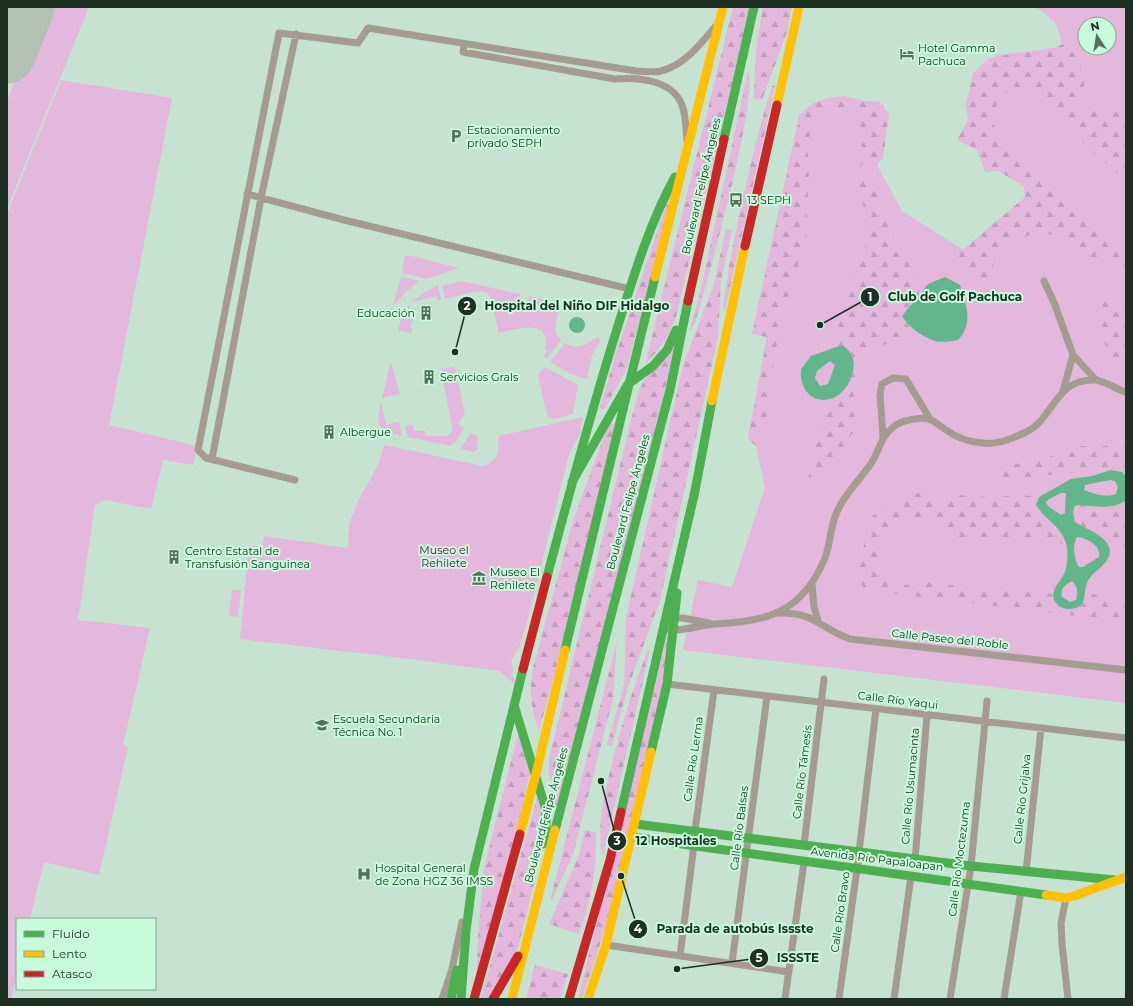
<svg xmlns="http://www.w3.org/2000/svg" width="1133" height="1006" font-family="Montserrat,sans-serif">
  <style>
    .green { fill: #e4b7dc; fill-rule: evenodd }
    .forest { fill: url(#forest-firs) }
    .water { fill: #63b689; fill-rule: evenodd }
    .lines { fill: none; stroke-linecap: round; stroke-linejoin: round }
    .runway { stroke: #b1c2b4; stroke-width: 57 }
    .street { stroke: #a69b90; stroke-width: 7 }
    .fast { stroke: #4caf50; stroke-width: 9 }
    .slow { stroke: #ffc107; stroke-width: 9 }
    .jam { stroke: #c62828; stroke-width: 9 }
    .labels { text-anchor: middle; stroke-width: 4; stroke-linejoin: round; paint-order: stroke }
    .poi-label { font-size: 11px; fill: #1c3024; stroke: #c7fbd9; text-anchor: start }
    .street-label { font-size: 11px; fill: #1c3024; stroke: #c7fbd9 }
    .park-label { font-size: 11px; fill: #650056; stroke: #c7fbd9 }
    .leader { fill: none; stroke: #1c3024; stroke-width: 1.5 }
    .callout-dot { fill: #1c3024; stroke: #c7fbd9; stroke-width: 1.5 }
    .mark-label { font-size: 12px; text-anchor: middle; font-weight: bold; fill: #fff }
    .callout-label { font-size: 12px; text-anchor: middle; font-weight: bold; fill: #1c3024; stroke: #c7fbd9; stroke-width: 4; stroke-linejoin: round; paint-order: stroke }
  </style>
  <defs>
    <pattern id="forest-firs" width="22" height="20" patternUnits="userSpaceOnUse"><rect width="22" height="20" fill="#e4b7dc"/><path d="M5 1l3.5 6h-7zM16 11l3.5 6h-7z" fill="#c39ebd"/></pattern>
  </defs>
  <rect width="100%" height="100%" fill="#c6e2d0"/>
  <!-- green -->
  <path class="green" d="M44,7H89L7,209V101Z
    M1035,7H1126V703L683,650L698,580L732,587L765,487L756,446L748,439L767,337L752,334L799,115L825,100L879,117L878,167L902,211L965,251L1029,196L1027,184L985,161L989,74L996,55L1062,48C1058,22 1056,21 1035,7ZM1085,24H1109V48H1085Z
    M61,80L172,98L109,425L197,446L193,465L163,460L151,509L105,500L95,505L78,620L150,628L123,745L128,747L99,875L44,862L30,919H17V974L11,999H7V214Z
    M407,255L459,268L426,279L402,273L405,256Z
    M401,277L419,281L406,292L393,306Z
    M461,281L520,294L521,301L527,302L529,296L558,303C562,318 548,325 561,340L547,358L544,356L548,351L545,349C552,317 516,329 499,333C488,284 494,287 445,299L442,286Z
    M438,285L441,299L438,300L437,296L412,302L425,292Z
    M409,304L413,323H410L412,333L398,330L401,318Z
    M597,337H599L600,342L592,355L587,379L571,374L550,362L565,343C578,351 586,345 597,337Z
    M391,363L400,394L382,398L390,364Z
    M455,367L465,414L458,424L464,428L455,443L450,446L408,437L405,426L413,424L415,431H425L426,436H447L453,431L441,369Z
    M545,367L578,385L573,414L553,419L547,416L538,375Z
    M381,402L386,425L399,422L402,436C378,430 375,427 381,402Z
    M583,417L579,436L569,454L526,626L519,648L511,661L513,668L511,676L518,680L522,704L517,686L499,671L402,658L240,639L249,545L262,547L264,536L348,548C349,539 348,531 350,523C357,495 378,474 384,445L482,466C499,462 498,452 499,436Z
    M471,433L477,436L478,449L474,452L460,449Z
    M232,590L241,591L238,617L229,616Z"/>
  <!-- forest -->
  <path class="forest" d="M733,7H750L676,317L665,341L645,365Z
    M763,7H792L787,32L762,100L754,98C754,67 757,38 763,7Z
    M1070,40C1076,52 1083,68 1084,82C1084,92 1079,100 1080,110L1126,108V182L1074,134L1065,118L1049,98L1015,88L998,97L993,124L1021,161L1049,179L1086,219L1126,258V272L1106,260L1095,263L1058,235L1034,233L1011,243L997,256L985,287L956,264L958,254L1025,197L1024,186L998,171L985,172L977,150L957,140L968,120L966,105L973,73L989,58L1057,47Z
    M748,71C760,94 706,288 695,323L689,332L700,293Z
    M772,86H775L725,310L723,309C727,271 735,235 743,198C752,160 760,123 772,86Z
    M844,96L865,101L880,102L889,114L883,158L874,167L865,159L861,166L879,197L885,221L919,283V296L911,304L906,323L912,328L904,341L886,344L871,350L856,365L853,402L855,429L847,442L828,465L822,476L808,480L818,434L833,398L848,385L851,353L842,345L834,347L839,324L867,239L864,208L854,170L863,142L859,113L839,108L819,114L807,142L809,168L806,240L786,304L775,352L767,414L756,446L748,439L767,337L752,334L800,117C811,100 825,98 844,96Z
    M667,203L671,205L626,370L604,410L600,408L617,350Z
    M726,229L732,230L721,281L718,337L660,601L628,687L612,746L607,745L624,685L626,618L683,365L714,284Z
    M1106,300L1126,307V359L1109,357C1104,334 1091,322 1106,300Z
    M674,346L669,373L556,815L549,772V759L630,424L639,390L647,376Z
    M609,423L615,424L567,628L539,731C531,709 529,691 533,668L573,521Z
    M1078,446H1126V471L1082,472L1003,479L1004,466L1043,459Z
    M924,493L930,500L955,495L992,497L1022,495L1039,497L1036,505L1061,532L1066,545L1045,538L953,539C947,531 940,522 930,519C907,514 887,531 879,551C877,556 877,564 877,569L885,577L913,587L930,582L947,584L965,589L1028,587L1043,593L1053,594C1057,612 1066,609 1081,606L1090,594L1126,598V622L864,590L857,572L871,517L907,494Z
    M1077,505L1126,507V550L1108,546L1104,539L1075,522L1073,514L1074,507Z
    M668,633L665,684L614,901L582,999H578Z
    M617,641L613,699L573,854L552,900L550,901Z
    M648,650H650L603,856C596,828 604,798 610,771C620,730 632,690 648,650Z
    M519,730L533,754L524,802L476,987L479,923L484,868Z
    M540,787L547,832L518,948L490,999H481Z
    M585,830L596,833C597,869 591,900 579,934L549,924L579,855Z
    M535,965L568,974L560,999H526Z"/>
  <!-- water -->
  <path class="water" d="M945,277L960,285C966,305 974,323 958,340C951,341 942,343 935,341C923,337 908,327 902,316L928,284Z
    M569 325a8 8 0 1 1 16 0a8 8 0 1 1-16 0Z
    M842,345C845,347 849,350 851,354C859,368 848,392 833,398C812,406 799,388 801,369L811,356ZM830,361L835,365L828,384L820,386L815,378L817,371Z
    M1111,470L1122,472L1126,477V500C1113,511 1093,505 1077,505L1074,507L1073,514L1075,522C1089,531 1125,542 1103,565C1097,571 1090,575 1087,583C1082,596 1089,608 1069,609C1065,609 1061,608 1058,605C1046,594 1059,584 1064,574C1068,567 1068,551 1066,543C1061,526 1045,520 1036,505L1039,497L1071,479L1092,476ZM1110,480L1115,481L1118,487L1116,494C1107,498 1094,494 1084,490L1085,485ZM1061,493H1066L1065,513L1061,515L1048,506L1046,502L1049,499ZM1077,537C1087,538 1101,545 1099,557L1083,567H1079C1074,560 1072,545 1077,537ZM1072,581C1078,587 1078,592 1076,600L1070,602L1062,597C1060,588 1065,585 1072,581Z"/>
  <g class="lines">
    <!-- runway -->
    <path class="runway" d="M7,55L26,7"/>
    <!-- street -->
    <path class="street" d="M464,45L463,52L615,79C639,77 675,80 683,108C686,118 686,130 687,140
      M247,194L344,220L630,289
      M1044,281L1055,305L1073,355L1096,380
      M1063,391L1073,355
      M883,437L880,394L882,384L893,378L906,379L930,419
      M212,459L261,198L296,34
      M295,480L206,458L198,450L279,33L358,43L368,28L636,71C643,71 653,73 661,71C684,65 700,45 715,27
      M812,584L814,607L818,621
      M779,613C815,612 819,628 850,639L1126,670
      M672,618H683L709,623
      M670,630C685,631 700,625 715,624C769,622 803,611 825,558C830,545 830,530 835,517C842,497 858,482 870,465C881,449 879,437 896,425C904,420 923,416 931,420C936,422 941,427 946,430C957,438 969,442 983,443C996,445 1014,438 1026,432C1054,419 1055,378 1095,380C1103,380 1118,390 1126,392
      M667,684L1126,738
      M695,831L714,690
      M804,845L824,679
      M915,860L927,715
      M1026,872L1041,728
      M1066,898L1061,923L1062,944L1068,999
      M606,945L789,972
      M680,956L694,845
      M732,963L767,696
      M442,999L452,969L462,922
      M785,999L804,862
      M839,999L857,869L876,709
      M894,999L911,876
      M950,999L971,866L987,701
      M1004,999L1021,891"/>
    <!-- fast -->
    <path class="fast" d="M724,139L754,7
      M572,482L628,384L653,366L667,350L676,330
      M547,577C569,494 591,411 617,329C633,278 649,224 675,177
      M565,650L655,277
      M514,705L546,810V828L543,844
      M651,752L667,684L677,593
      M621,812L695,491L712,401
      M635,824L971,866L1115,880
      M555,830L670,390L688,301
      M632,837L1046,895
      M451,999L457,970
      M461,999L466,931L474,869L523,669"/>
    <!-- slow -->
    <path class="slow" d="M777,105L799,7
      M655,277L723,7
      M712,401L745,246
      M520,834L536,774L565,650
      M1046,895L1066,898L1074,896L1126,877
      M512,999L555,830
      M588,999L606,945L651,752"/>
    <!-- jam -->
    <path class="jam" d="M745,246L777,105
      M688,301L724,139
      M523,669L547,577
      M474,999L520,834
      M493,999L518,956
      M569,999L610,860L621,812"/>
  </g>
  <!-- icons -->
  <defs>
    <symbol id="hotel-bare" viewBox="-9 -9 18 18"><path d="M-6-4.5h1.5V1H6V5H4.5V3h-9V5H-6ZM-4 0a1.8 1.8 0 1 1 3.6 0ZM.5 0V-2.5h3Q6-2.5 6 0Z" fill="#586e60" stroke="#c7fbd9" stroke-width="2.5" paint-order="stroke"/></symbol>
    <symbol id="parking-bare" viewBox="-9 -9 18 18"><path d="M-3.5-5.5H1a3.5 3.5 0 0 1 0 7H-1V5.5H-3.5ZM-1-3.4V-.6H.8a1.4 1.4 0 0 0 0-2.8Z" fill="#586e60" stroke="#c7fbd9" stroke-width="2.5" paint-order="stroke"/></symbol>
    <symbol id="bus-bare" viewBox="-9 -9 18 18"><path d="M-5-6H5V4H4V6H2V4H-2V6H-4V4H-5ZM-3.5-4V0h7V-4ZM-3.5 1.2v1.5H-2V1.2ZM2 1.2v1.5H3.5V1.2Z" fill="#586e60" stroke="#c7fbd9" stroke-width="2.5" paint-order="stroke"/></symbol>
    <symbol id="building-bare" viewBox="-9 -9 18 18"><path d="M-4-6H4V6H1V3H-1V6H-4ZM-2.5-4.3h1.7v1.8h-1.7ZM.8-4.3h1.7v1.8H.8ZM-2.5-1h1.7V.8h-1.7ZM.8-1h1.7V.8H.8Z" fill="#586e60" stroke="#c7fbd9" stroke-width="2.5" paint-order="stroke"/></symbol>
    <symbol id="museum-bare" viewBox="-9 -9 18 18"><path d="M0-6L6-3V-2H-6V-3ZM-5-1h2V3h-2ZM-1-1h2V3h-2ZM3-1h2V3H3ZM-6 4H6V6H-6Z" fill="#586e60" stroke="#c7fbd9" stroke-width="2.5" paint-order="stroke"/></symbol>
    <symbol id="school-bare" viewBox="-9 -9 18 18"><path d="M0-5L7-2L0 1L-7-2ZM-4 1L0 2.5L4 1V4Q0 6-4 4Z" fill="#586e60" stroke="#c7fbd9" stroke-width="2.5" paint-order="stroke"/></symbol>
    <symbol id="hospital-bare" viewBox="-9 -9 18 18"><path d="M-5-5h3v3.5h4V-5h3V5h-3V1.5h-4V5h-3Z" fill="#586e60" stroke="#c7fbd9" stroke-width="2.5" paint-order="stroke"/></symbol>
  </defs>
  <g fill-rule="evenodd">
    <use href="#hotel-bare" x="897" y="44" width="20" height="20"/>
    <use href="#parking-bare" x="446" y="126" width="20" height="20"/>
    <use href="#bus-bare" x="726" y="190" width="20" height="20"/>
    <use href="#building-bare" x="416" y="303" width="20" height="20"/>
    <use href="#building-bare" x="419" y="367" width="20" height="20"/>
    <use href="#building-bare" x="319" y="422" width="20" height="20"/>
    <use href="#building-bare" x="164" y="547" width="20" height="20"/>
    <use href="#museum-bare" x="469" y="568" width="20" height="20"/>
    <use href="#school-bare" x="312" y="715" width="20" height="20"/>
    <use href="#hospital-bare" x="354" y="864" width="20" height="20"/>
  </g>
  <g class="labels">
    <!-- poi labels -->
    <g class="poi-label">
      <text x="918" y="52">Hotel Gamma<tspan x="918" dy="13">Pachuca</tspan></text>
      <text x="467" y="134">Estacionamiento<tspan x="467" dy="13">privado SEPH</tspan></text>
      <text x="747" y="204">13 SEPH</text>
      <text x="415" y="317" text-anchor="end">Educación</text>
      <text x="440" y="381">Servicios Grals</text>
      <text x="340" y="436">Albergue</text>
      <text x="185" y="555">Centro Estatal de<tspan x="185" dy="13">Transfusión Sanguinea</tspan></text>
      <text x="490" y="576">Museo El<tspan x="490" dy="13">Rehilete</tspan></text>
      <text x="333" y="723">Escuela Secundaria<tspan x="333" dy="13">Técnica No. 1</tspan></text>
      <text x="375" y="872">Hospital General<tspan x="375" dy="13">de Zona HGZ 36 IMSS</tspan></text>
    </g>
    <!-- street labels -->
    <g class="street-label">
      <text transform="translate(701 186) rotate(-77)" y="4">Boulevard Felipe Ángeles</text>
      <text transform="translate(628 502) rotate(-75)" y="4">Boulevard Felipe Ángeles</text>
      <text transform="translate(950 639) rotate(6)" y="4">Calle Paseo del Roble</text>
      <text transform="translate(898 700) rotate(7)" y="4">Calle Río Yaqui</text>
      <text transform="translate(693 759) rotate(-82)" y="4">Calle Río Lerma</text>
      <text transform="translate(802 772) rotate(-83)" y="4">Calle Río Támesis</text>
      <text transform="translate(910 786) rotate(-85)" y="4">Calle Río Usumacinta</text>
      <text transform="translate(1022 799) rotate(-84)" y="4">Calle Río Grijalva</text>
      <text transform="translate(546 815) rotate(-75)" y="4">Boulevard Felipe Ángeles</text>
      <text transform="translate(739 828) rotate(-83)" y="4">Calle Río Balsas</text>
      <text transform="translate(877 859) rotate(7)" y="4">Avenida Río Papaloapan</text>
      <text transform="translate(959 859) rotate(-83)" y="4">Calle Río Moctezuma</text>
      <text transform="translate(840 912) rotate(-82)" y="4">Calle Río Bravo</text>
    </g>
    <!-- park labels -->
    <g class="park-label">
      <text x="444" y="554">Museo el<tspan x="444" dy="13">Rehilete</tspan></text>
    </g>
  </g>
  <!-- callouts -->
  <path class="leader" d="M820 325L870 297M455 352L467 306M601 781L617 841M621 876L638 929M677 969L759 958"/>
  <g class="callout-dot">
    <circle cx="820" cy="325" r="4"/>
    <circle cx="455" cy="352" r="4"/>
    <circle cx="601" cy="781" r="4"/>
    <circle cx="621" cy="876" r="4"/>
    <circle cx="677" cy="969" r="4"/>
    <circle cx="870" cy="297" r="10"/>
    <circle cx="467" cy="306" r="10"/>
    <circle cx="617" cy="841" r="10"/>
    <circle cx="638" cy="929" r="10"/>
    <circle cx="759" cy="958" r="10"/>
  </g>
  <g class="mark-label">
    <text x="870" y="301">1</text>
    <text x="467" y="310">2</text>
    <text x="617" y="845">3</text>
    <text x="638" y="933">4</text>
    <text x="759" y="962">5</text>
  </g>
  <g class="callout-label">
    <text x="955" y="301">Club de Golf Pachuca</text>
    <text x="577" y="310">Hospital del Niño DIF Hidalgo</text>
    <text x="676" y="845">12 Hospitales</text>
    <text x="735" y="933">Parada de autobús Issste</text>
    <text x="798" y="962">ISSSTE</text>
  </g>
  <!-- border -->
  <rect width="1133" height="1006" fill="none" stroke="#1c3024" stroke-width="16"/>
  <!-- legend -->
  <rect x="16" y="918" width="140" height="72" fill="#c7fbd9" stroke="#83aa91"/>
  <rect x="24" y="931" width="20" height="6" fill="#4caf50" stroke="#83aa91"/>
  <text x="52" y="938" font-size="12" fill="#1c3024">Fluido</text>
  <rect x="24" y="951" width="20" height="6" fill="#ffc107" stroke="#83aa91"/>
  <text x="52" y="958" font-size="12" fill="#1c3024">Lento</text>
  <rect x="24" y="971" width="20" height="6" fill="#c62828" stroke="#83aa91"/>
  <text x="52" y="978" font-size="12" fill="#1c3024">Atasco</text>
  <!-- north arrow -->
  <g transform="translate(1097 36) rotate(348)"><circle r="19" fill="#c7fbd9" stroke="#83aa91"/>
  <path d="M0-3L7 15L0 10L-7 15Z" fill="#586e60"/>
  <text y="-6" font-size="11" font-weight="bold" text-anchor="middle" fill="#1c3024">N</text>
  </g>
</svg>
